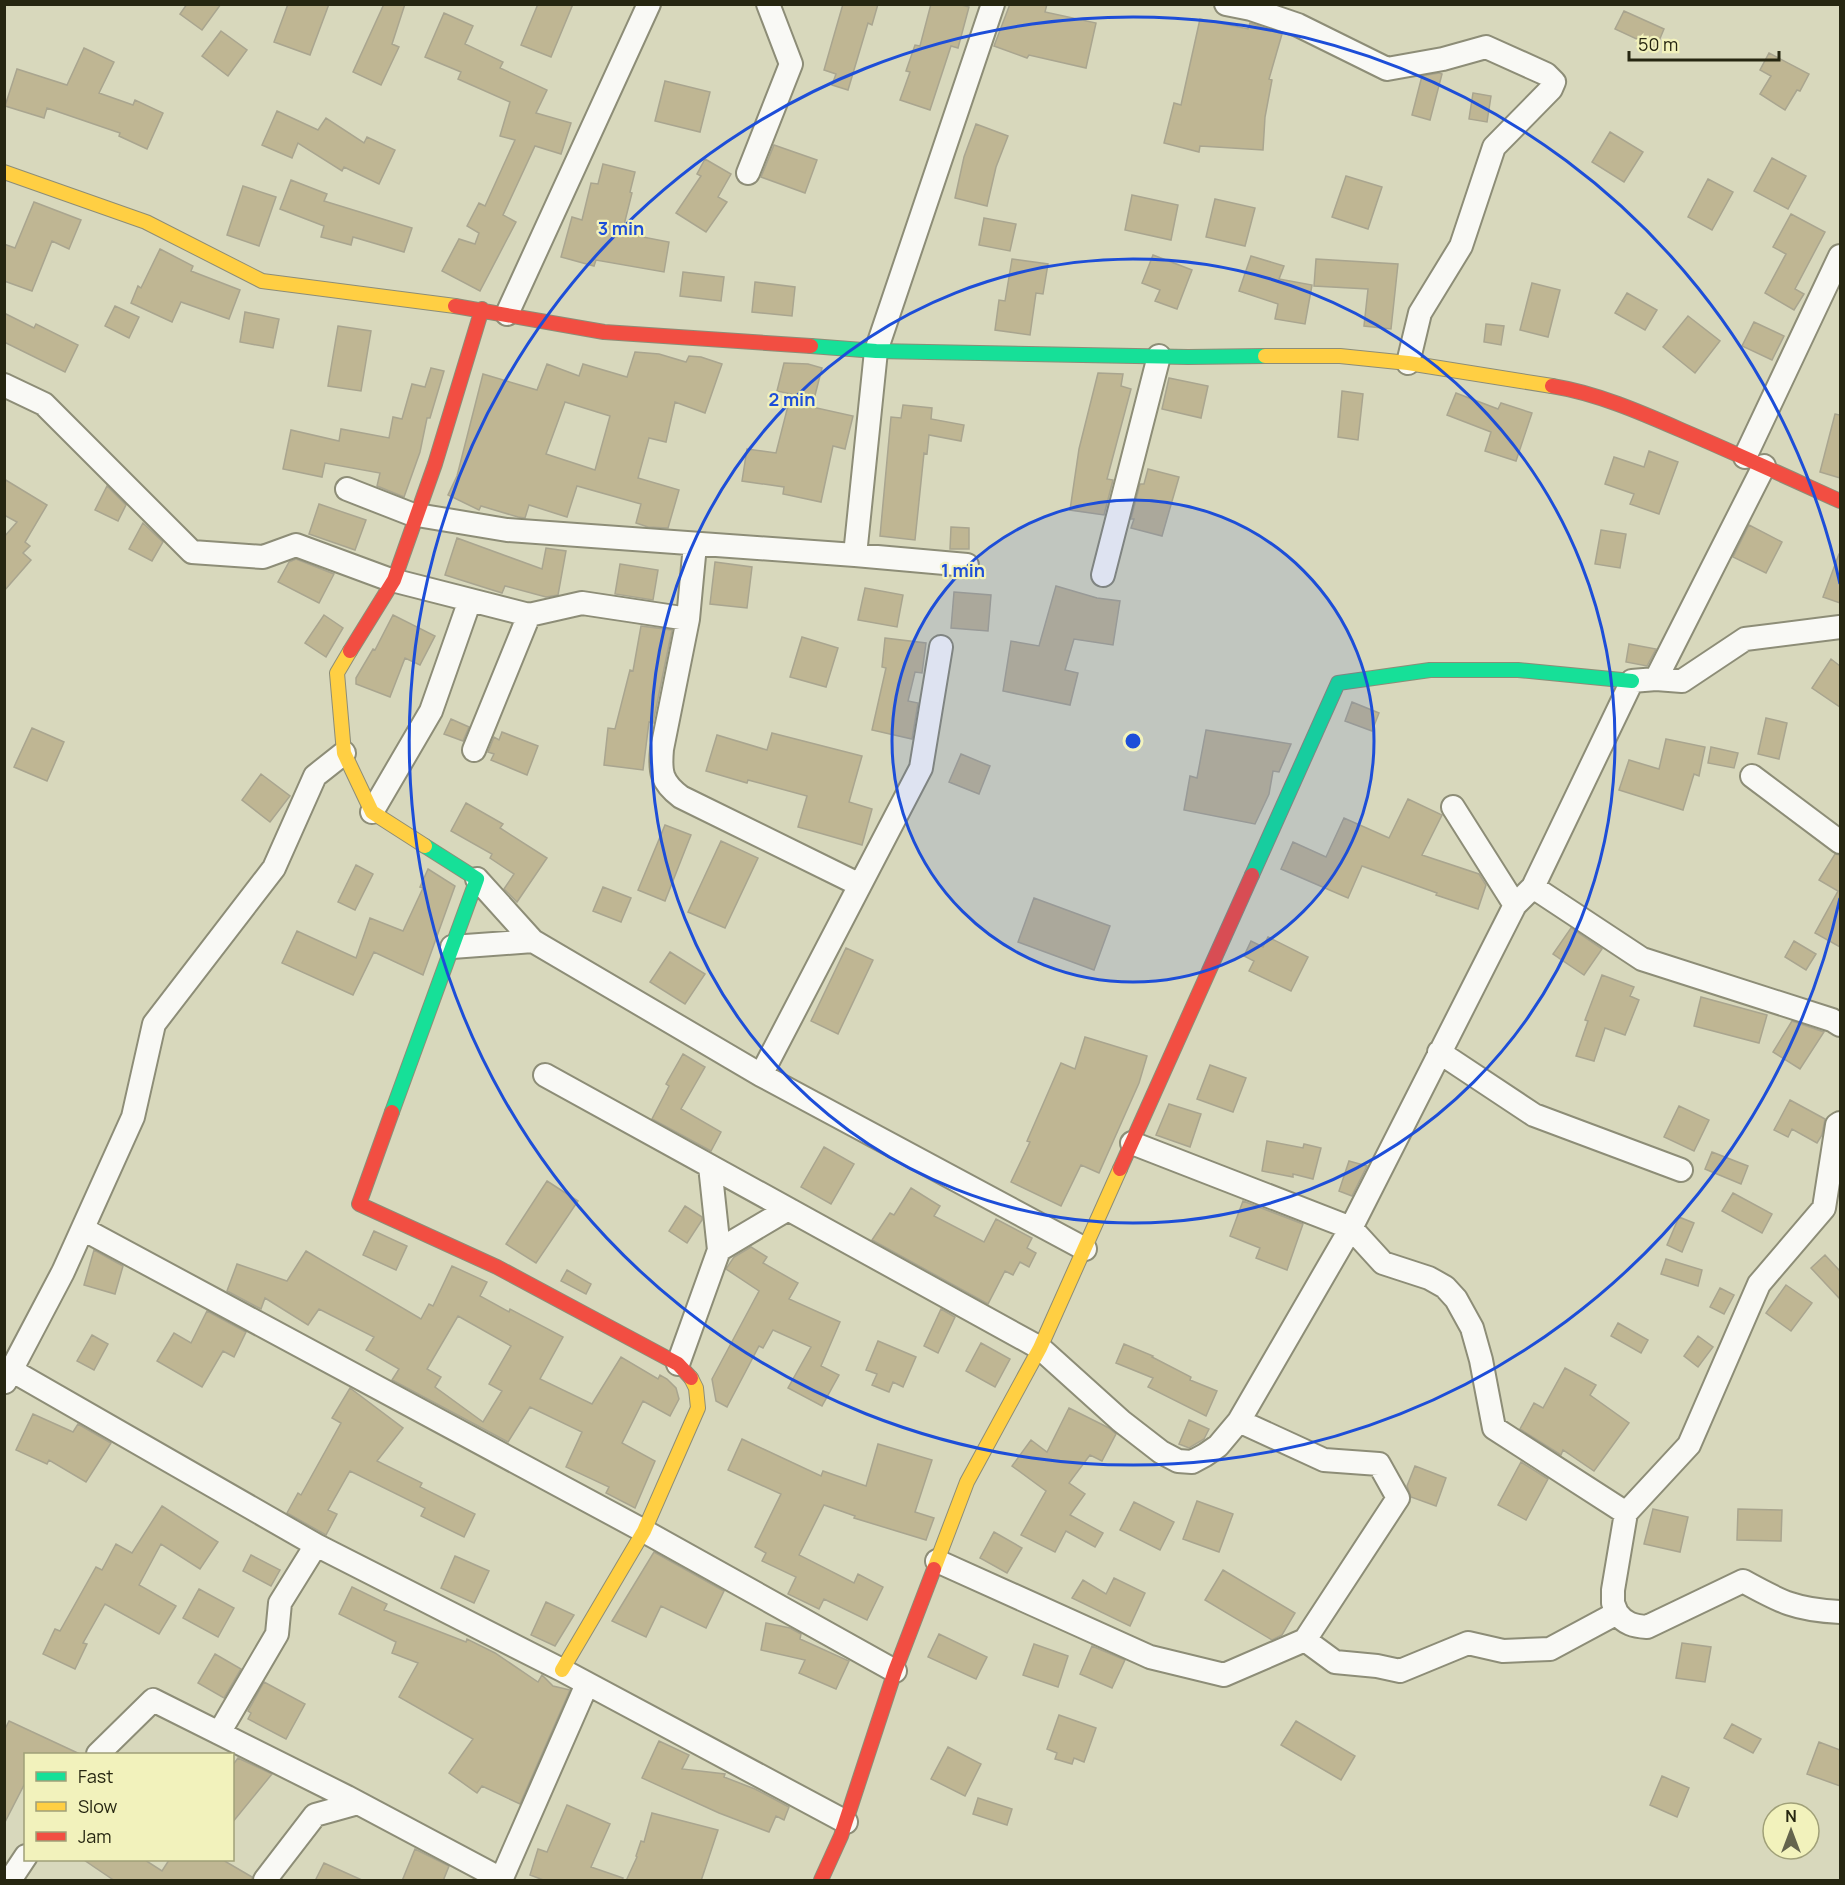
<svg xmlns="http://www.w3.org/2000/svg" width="1845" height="1885" font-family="Manrope,sans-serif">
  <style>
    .building { fill: #bfb693; stroke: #a9a58f; stroke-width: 1.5; fill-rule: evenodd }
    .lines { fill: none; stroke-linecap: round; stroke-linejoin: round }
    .street-casing { stroke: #8d8d77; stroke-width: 26 }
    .fast-casing { stroke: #8d8d77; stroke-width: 16 }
    .slow-casing { stroke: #8d8d77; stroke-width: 16 }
    .jam-casing { stroke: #8d8d77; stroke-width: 16 }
    .street { stroke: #f9f9f5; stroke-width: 22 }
    .fast { stroke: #16e098; stroke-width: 14 }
    .slow { stroke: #ffcf43; stroke-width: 14 }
    .jam { stroke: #f24e42; stroke-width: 14 }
    .ring { fill: none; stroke: #1d4ed8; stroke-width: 3 }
    .centre { fill: #1d4ed8; stroke: #f2f2bc; stroke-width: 3 }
    .ring-label { font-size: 18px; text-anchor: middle; font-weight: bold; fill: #1d4ed8; stroke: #f2f2bc; stroke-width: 4.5; stroke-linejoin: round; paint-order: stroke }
  </style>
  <rect width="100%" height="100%" fill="#d8d8bc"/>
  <!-- building -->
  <path class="building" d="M187,4H221L202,30L180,14Z
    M288,4H329L310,55L274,42Z
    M384,4H405L392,44L399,47L381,85L353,72Z
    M538,4H573L551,57L521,45Z
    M843,4H878L872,25L868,23L848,90L832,85L836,74L824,70Z
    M931,4H958L969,7L958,48L951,46L930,110L900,100L910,72L906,71L915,45L920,46Z
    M1010,4H1047L1045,12L1096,23L1086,68L1029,55L1027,58L994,46Z
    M1624,11L1664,29L1656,48L1615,29Z
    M444,13L473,26L465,44L503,62L500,68L547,90L536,113L571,123L561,154L535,146L503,215L516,222L480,291L442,271L459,239L475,244L479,233L467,226L479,203L485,206L515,140L500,136L510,102L458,79L461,72L425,57Z
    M1200,19L1248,29L1250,23L1282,34L1269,79L1272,80L1265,117L1263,150L1200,146L1199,152L1164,143L1174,103L1181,105Z
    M221,31L247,50L228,76L202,56Z
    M84,48L114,62L99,93L133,105L135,100L163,113L147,149L119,136L120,133L47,108L44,118L5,106L17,69L67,85Z
    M1769,53L1809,74L1800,91L1797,90L1785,110L1760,94L1771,76L1760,70Z
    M1439,73L1442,74L1430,120L1412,115L1422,76Z
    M665,81L710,92L700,132L655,121Z
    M1473,93L1491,96L1487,122L1469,119Z
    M277,111L318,130L326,118L364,143L367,137L395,150L379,184L344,167L342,171L298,143L292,158L262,145Z
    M976,124L1008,136L996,167L987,206L955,198L964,157Z
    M1610,132L1643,152L1624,182L1592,162Z
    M774,145L817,160L805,193L761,177Z
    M1772,158L1806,176L1788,209L1754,191Z
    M705,159L731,174L718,197L727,202L706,232L676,213L701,176L697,174Z
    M603,164L635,172L630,192L632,193L622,233L669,242L664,272L596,260L594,266L561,257L572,217L582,220L591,183L598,184Z
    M1346,176L1382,187L1368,229L1332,217Z
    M1708,179L1733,192L1712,230L1688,217Z
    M291,180L327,194L324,201L412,228L404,252L353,237L351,245L321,237L324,226L280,209Z
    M243,186L276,197L259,246L227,235Z
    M1132,195L1178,205L1171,240L1125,230Z
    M1215,199L1255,208L1245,246L1206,237Z
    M34,202L81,220L69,249L52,241L32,291L4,281V244L15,248Z
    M1791,214L1825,232L1795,289L1804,294L1794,310L1765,293L1786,254L1773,247Z
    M984,218L1016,224L1010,251L979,245Z
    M160,249L193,266L191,271L240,290L229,319L181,302L172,322L131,303L138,286L141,288Z
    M1153,255L1192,270L1177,309L1155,301L1160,290L1142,283Z
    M1251,256L1284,266L1279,279L1312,285L1305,324L1275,319L1278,304L1239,291Z
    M1012,259L1048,264L1043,294L1036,293L1030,335L995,330L999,300L1005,301Z
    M1316,259L1398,264L1391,329L1364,326L1368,289L1314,286Z
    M683,272L724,277L721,301L680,296Z
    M755,282L795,287L792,316L752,312Z
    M1532,283L1560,290L1548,337L1520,330Z
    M1627,293L1657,310L1645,330L1615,313Z
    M115,306L139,317L129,338L105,326Z
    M245,312L279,319L273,348L240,342Z
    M4,313L34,328L36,324L78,345L65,372L4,342Z
    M1688,316L1720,341L1695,373L1663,347Z
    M1754,322L1784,336L1772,360L1742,346Z
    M1486,324L1504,326L1501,345L1484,342Z
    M338,326L371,331L361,391L328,386Z
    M635,352L659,354L686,362L689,356L701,357L722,364L705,413L675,402L666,442L649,438L638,478L679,490L668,528L648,527L636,523L641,504L577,486L567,517L529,505L525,518L518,517L481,506L479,510L448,495L457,476L483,374L537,390L547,364L579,376L583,364L627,377ZM565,402L610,416L595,470L546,454Z
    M784,363L808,364L822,368L812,407L853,416L845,449L833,446L821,502L783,494L784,487L742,481L747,449L776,453L791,394L777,391Z
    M431,368L444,371L430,418H427L420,452L404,497L377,486L380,473L325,463L322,477L283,469L291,430L339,441L341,429L389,438L393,417L402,419L412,384L425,387Z
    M1098,373L1123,374L1121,386L1131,389L1107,479L1113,480L1104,515L1070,510L1079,449Z
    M1169,378L1208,386L1201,418L1162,409Z
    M1342,391L1363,394L1358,440L1338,437Z
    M1456,393L1498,409L1501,403L1532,413L1516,461L1485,451L1491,432L1447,415Z
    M903,405L932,408L931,419L964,425L961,441L929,435L927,454L924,453L915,540L880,536L891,417L901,418Z
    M1835,414L1840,415V478L1820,472Z
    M1649,451L1678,462L1659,514L1630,504L1634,494L1605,484L1614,457L1644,467Z
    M1148,469L1179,477L1162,536L1131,528L1134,519H1131L1140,484H1144Z
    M4,479L47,505L25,542L30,546L23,553L31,560L4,591V537L17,522L4,515Z
    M107,486L126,505L118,521L95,510Z
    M319,504L366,520L355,550L309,534Z
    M143,523L163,542L152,561L129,549Z
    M1749,525L1782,542L1766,573L1733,557Z
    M951,527L969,528V549H950Z
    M1601,530L1626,534L1620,568L1595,564Z
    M457,538L542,569L546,548L566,551L558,595L546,597L505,586L502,593L445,575Z
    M1839,554H1840V603L1823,597Z
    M296,559L334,574L319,603L278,582L289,562Z
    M715,562L752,567L747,608L710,604Z
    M620,564L658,570L653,600L615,594Z
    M1056,586L1097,598L1120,601L1113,645L1074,639L1065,670L1078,673L1070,705L1003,691L1011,641L1039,646Z
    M865,588L903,595L897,627L858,620Z
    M954,592L991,595L988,631L951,628Z
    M324,615L343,628L326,657L305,643Z
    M393,615L435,636L420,665L405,658L390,697L356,684V678L373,649L375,650Z
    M641,626L672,630L653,723L649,722L643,770L604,765L608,728L615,729L630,670L633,671Z
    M802,637L838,648L826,687L790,677Z
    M885,638L926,643L922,673L915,672L908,701L918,703L912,739L872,730L886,668L882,667Z
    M1629,644L1656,649L1647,666L1626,662Z
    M1831,659L1840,666V707L1812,688Z
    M1352,702L1379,713L1372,731L1345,721Z
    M1766,718L1787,723L1779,759L1758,754Z
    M451,719L469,727L463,741L444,734Z
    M32,728L64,742L47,781L14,767Z
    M1206,730L1291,744L1279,772L1273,771L1269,794L1255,824L1184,810L1190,776L1197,778Z
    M502,732L538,746L527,775L491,760L494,754L488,752L494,737L499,740Z
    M772,733L862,756L849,802L872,809L862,845L798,827L807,796L748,780L747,783L706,771L717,735L767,750Z
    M1666,739L1705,747L1699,776L1694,774L1683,810L1619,790L1629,760L1659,769Z
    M1711,747L1738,753L1734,768L1708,763Z
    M961,754L990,766L979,794L949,782Z
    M261,774L290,796L270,822L242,800Z
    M1408,799L1442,815L1422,855L1479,874L1486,885L1478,909L1436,895L1437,893L1362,866L1348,898L1281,869L1293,842L1326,857L1344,818L1389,838Z
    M466,803L503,824L500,828L547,858L517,902L504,889L514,874L490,858L492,854L451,831Z
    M665,825L691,835L665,901L638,890Z
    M721,841L758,858L725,928L688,912Z
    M1835,854L1840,855V947L1815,933L1838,891L1819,880Z
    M356,865L373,874L355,910L338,902Z
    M428,869L455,886L423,975L374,952L353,995L282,963L297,931L356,958L370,918L403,931L423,888L420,887Z
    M603,887L631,898L621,922L593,911Z
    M1034,898L1110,926L1094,970L1018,942Z
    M1571,928L1602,949L1584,975L1553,954Z
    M1268,937L1308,957L1291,991L1249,971L1254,961L1244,956L1251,941L1263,947Z
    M1794,941L1816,954L1806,970L1785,957Z
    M846,948L873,960L838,1034L811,1021Z
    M670,952L705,974L685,1004L650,982Z
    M1602,975L1634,987L1630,996L1639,1000L1625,1035L1605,1028L1594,1061L1576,1056L1588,1021L1585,1020Z
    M1701,997L1767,1015L1759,1043L1694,1026Z
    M1792,1021L1824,1032L1800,1069L1773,1052Z
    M1085,1037L1147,1056L1139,1083L1099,1173L1081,1165L1061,1206L1011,1182L1030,1142L1027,1141L1061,1063L1075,1069Z
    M683,1054L705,1067L681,1109L721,1132L711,1151L652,1119L669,1086L666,1084Z
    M1210,1065L1246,1078L1233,1112L1197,1099Z
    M1790,1100L1825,1119L1822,1135L1817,1143L1792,1129L1788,1137L1774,1130Z
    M1169,1104L1201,1114L1190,1147L1156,1135Z
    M1679,1106L1709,1120L1694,1151L1664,1137Z
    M1267,1141L1303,1148L1304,1144L1321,1148L1313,1179L1293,1174V1177L1262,1171Z
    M824,1147L854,1164L831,1204L801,1187Z
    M1712,1152L1748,1166L1741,1184L1705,1169Z
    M1349,1161L1367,1166L1352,1196L1339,1191Z
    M547,1181L578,1201L536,1263L506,1244Z
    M911,1188L940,1206L934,1216L984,1242L996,1219L1032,1238L1027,1248L1036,1253L1029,1267L1020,1262L1013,1275L1005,1271L988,1304L872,1240L890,1213L894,1215Z
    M1733,1193L1772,1214L1762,1233L1722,1211Z
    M1243,1201L1303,1224L1287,1270L1256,1258L1260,1248L1230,1236Z
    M685,1206L702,1217V1220L687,1243L669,1231Z
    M1679,1217L1694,1223L1682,1252L1667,1245Z
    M374,1231L407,1246L396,1270L363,1255Z
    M751,1247L767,1257L763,1263L798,1283L789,1299L840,1322L821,1366L839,1375L822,1406L788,1388L811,1347L773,1330L763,1348L759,1346L727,1407L716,1401L712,1379L759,1291L726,1269L734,1257Z
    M94,1250L123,1266L115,1294L84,1285Z
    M306,1251L421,1319L429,1304L433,1306L452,1266L487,1282L480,1296L509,1312L510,1309L563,1337L540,1379L592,1404L621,1357L658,1379L660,1375L667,1379L676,1388L679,1399L670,1416L643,1401L622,1443L655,1461L635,1508L606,1493L609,1487L566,1467L582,1432L530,1407L508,1442L392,1380L399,1369L366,1350L374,1337L319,1309L308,1325L265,1298L261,1309L227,1291L237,1264L287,1281ZM458,1316L511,1346L489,1384L502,1391L483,1422L435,1387L441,1377L427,1369Z
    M1825,1255L1840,1271V1299L1811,1268Z
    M1666,1259L1702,1270L1698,1286L1661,1274Z
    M567,1270L591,1284L586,1294L561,1281Z
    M1786,1285L1812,1303L1791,1331L1766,1313Z
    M1720,1288L1734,1295L1724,1314L1710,1307Z
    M941,1309L955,1317L938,1353L924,1346Z
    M207,1311L246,1332L234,1357L223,1351L202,1387L157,1361L174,1333L191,1343Z
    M1618,1323L1648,1340L1641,1353L1611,1336Z
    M92,1335L108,1344L94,1370L77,1361Z
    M1698,1336L1713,1347L1698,1367L1684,1356Z
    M878,1341L916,1357L903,1387L893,1382L889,1392L872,1385L877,1374L866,1370Z
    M981,1343L1010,1359L995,1387L966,1371Z
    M1124,1344L1153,1356L1152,1357L1191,1377L1190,1380L1217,1391L1206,1416L1148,1387L1153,1378L1116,1363Z
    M1565,1368L1596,1385L1590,1395L1629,1423L1594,1471L1563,1450L1561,1455L1520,1429L1534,1403L1543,1408Z
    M350,1388L403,1428L377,1461L422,1483L420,1487L475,1514L464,1537L421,1516L425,1508L350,1471L328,1510L337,1514L326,1535L287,1513L298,1493L301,1495L341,1423L332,1418Z
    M1069,1408L1109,1428L1116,1434L1102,1461L1090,1455L1069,1483L1085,1494L1070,1515L1103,1533L1095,1547L1066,1531L1055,1552L1021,1535L1046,1491L1012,1466L1031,1440L1047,1452Z
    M33,1414L73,1432L78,1424L111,1443L86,1482L49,1460L47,1464L16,1450Z
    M1189,1420L1209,1429L1204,1439L1189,1448L1179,1444Z
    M742,1439L821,1476L823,1471L866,1486L878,1444L932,1460L915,1512L934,1518L926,1540L854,1518L855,1516L824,1505L799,1555L854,1583L858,1574L883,1587L867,1620L824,1599L819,1609L788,1594L796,1577L762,1561L766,1553L755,1547L781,1494L728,1470Z
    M1521,1462L1548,1479L1526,1520L1498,1505Z
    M1415,1466L1446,1478L1436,1506L1411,1497L1407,1486Z
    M1197,1501L1233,1514L1219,1552L1183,1539Z
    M1134,1502L1174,1522L1160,1550L1120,1530Z
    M162,1506L218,1542L200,1569L161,1544L139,1585L176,1606L159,1634L105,1604L83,1643L87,1644L75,1669L43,1654L55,1629L60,1631L96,1567L102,1570L116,1544L132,1553Z
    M1653,1509L1688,1517L1680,1552L1644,1544Z
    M1738,1509L1782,1510L1781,1541L1737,1540Z
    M994,1532L1022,1548L1007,1573L980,1558Z
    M654,1552L724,1591L706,1628L661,1606L646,1637L612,1621Z
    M251,1555L280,1570L271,1586L243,1571Z
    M455,1556L489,1571L474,1603L441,1588Z
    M1223,1570L1295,1613L1282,1635L1272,1640L1205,1600Z
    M1114,1578L1145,1593L1130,1626L1072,1598L1083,1580L1106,1594Z
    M352,1587L387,1604L384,1610L466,1642L467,1639L495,1653L538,1682L542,1675L553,1686L570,1690L520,1804L482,1786L477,1793L449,1773L473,1739L399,1697L418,1663L392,1653L396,1642L339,1614Z
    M199,1589L234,1608L218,1637L183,1618Z
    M546,1602L574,1615L555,1646L531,1635Z
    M766,1623L790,1628L801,1634L800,1639L849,1661L836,1689L799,1673L805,1660L761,1650Z
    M939,1634L987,1657L976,1679L928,1657Z
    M1682,1643L1711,1647L1705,1682L1676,1678Z
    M1034,1644L1068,1656L1058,1687L1023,1675Z
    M1092,1646L1125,1660L1112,1688L1080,1674Z
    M215,1654L241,1669L224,1698L198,1683Z
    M264,1682L305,1704L286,1739L248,1719L251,1713L248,1711Z
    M1059,1715L1096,1728L1084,1762L1074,1758L1072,1764L1055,1759L1057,1753L1047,1749Z
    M9,1721L82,1755H26L25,1783L4,1824V1731Z
    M1296,1721L1355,1756L1341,1780L1281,1745Z
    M1732,1724L1761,1739L1753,1753L1724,1738Z
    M659,1741L689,1755L682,1769L725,1774L724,1777L755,1789L789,1807L784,1820L776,1816L769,1832L719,1813L642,1778Z
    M1819,1742L1840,1750V1786L1807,1774Z
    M948,1747L981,1764L965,1796L931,1779Z
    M238,1758L272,1774L232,1823V1766Z
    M1662,1776L1689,1788L1677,1817L1650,1805Z
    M978,1798L1012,1809L1007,1825L973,1814Z
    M567,1805L610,1824L591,1867L623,1878L622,1881H546L530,1875L538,1849L547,1852Z
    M652,1813L718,1830L701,1881H626L637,1857L636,1856L641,1841L644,1842Z
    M415,1849L449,1866L443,1881H402Z
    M84,1860H145L162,1871L169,1860H223L252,1877V1881H115Z
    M324,1863L364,1881H315Z"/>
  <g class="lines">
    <defs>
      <path id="street" d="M1226,4L1251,9L1298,25L1387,69L1443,59L1486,47L1546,74L1554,82L1551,89L1494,147L1461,246L1420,313L1408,363
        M748,173L791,64L768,4
        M507,314L649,4
        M4,385L44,404L192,552L263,557L296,545L388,579L529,615L582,603L688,619
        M1745,457L1840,256
        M347,489L411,514L507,530L855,555L967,565
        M695,545L688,619L662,749C660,772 661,782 681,797L860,885
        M855,555L876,351L993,4
        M1103,575L1159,356
        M1656,679L1682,681L1745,639L1840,627
        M474,750L529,615
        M1752,776L1840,842
        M1453,807L1515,905L1533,887L1632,681L1656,679L1764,466
        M372,812L431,711L470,600
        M477,879L533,941L761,1075L1085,1249
        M1533,887L1642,959L1832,1020L1840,1025
        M452,947L533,941
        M1439,1052L1534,1115L1681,1170
        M545,1075L1040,1348L1121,1421L1161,1452L1178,1461L1192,1462L1205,1455L1218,1446L1239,1421L1351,1228L1515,905
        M761,1075L921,768L941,647
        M1132,1143L1351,1228L1383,1263L1429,1278L1445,1287L1456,1299L1472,1328L1481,1360L1494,1428L1626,1513
        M710,1166L719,1250
        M83,1229L644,1531L895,1671
        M678,1364L719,1250L788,1209
        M11,1370L316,1545L562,1670L846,1822
        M5,1382L63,1272L133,1117L154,1024L274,868L315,776L344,753
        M1239,1421L1324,1460L1379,1464L1398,1498L1305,1640
        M937,1561L1150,1657L1224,1675L1305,1640L1335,1662L1377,1666L1400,1671L1468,1643L1503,1651L1550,1649L1617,1613C1625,1624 1634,1626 1647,1627L1743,1581C1781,1602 1796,1610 1840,1612
        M1617,1613L1613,1603V1590L1626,1513L1689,1445L1759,1284L1824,1208L1837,1125L1840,1123
        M219,1733L277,1634L280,1603L316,1545
        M98,1754L153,1700L347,1797L501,1879
        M10,1880L26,1856
        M265,1880L315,1815L358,1803
        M501,1880L587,1684"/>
      <path id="fast" d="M811,346L876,351L1188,357L1265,356
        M1252,875L1338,683L1430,670H1518L1632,681
        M392,1112L477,879L425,846"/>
      <path id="slow" d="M4,172L146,222L262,281L455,306
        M1265,356H1340L1408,363L1552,386
        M350,651L337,673L344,753L372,812L425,846
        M934,1569L967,1482L1040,1348L1120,1169
        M562,1670L644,1531L698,1408L696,1388L691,1378"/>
      <path id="jam" d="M455,306L604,332L811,346
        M1552,386C1596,393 1640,412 1681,430C1735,453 1787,477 1840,501
        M350,651L394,580L435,464L482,309
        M392,1112L359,1204L497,1267L678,1364L691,1378
        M1120,1169L1252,875
        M821,1880L841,1836L895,1671L934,1569"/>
    </defs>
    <!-- street casing -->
    <use href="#street" class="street-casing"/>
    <!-- fast casing -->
    <use href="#fast" class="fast-casing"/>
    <!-- slow casing -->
    <use href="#slow" class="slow-casing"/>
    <!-- jam casing -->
    <use href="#jam" class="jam-casing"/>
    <!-- street -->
    <use href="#street" class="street"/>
    <!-- fast -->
    <use href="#fast" class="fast"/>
    <!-- slow -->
    <use href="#slow" class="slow"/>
    <!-- jam -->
    <use href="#jam" class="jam"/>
  </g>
  <!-- distance rings -->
  <circle cx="1133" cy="741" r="241" fill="#1d4ed8" fill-opacity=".12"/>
  <g class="ring">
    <circle cx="1133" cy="741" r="241"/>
    <circle cx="1133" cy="741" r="482"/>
    <path d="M1840 898A724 724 0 1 1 1840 584"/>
  </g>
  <circle cx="1133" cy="741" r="9" class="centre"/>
  <g class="ring-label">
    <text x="621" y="235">3 min</text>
    <text x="792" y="406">2 min</text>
    <text x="963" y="577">1 min</text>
  </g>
  <!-- border -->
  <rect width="1845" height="1885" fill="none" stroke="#262611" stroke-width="12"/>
  <!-- legend -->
  <rect x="24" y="1753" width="210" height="108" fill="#f2f2bc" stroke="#a0a078" stroke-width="1.5"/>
  <rect x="36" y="1772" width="30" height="9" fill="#16e098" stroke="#a0a078" stroke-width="1.5"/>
  <text x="78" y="1783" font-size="18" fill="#262611">Fast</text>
  <rect x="36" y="1802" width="30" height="9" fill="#ffcf43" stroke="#a0a078" stroke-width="1.5"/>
  <text x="78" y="1813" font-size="18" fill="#262611">Slow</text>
  <rect x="36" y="1832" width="30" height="9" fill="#f24e42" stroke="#a0a078" stroke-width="1.5"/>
  <text x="78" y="1843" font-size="18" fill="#262611">Jam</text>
  <!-- north arrow -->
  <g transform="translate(1791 1831)"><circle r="28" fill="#f2f2bc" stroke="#a0a078" stroke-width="1.5"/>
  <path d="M0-4.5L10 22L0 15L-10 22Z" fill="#64644d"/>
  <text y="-9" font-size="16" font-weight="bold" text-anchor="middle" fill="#262611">N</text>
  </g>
  <!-- scale -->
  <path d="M1629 51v9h150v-9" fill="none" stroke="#262611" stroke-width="3"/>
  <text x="1638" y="51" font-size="18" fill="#262611" stroke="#f2f2bc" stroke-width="4.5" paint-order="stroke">50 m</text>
</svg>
